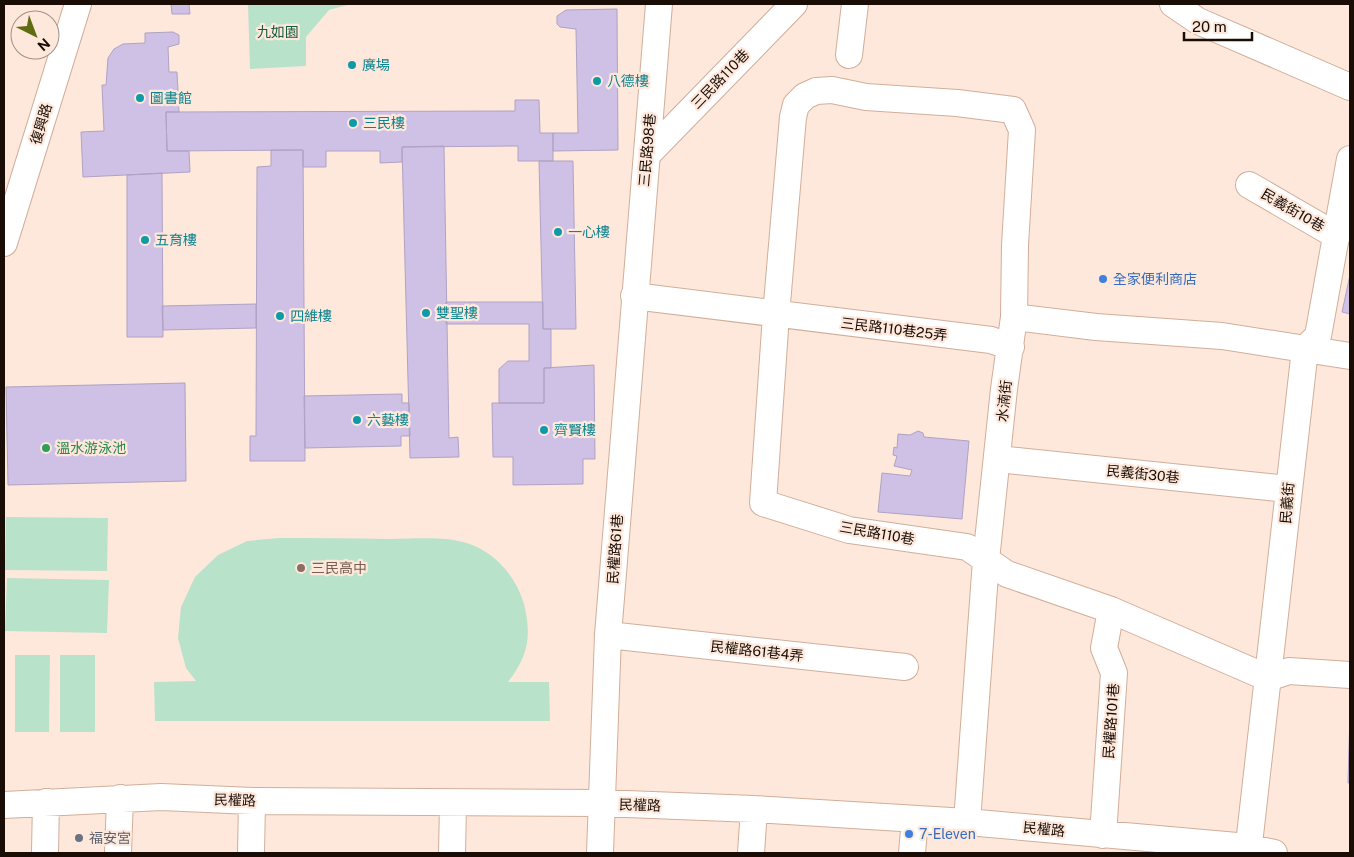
<svg xmlns="http://www.w3.org/2000/svg" width="1354" height="857" font-family="'Public Sans','Noto Sans TC',sans-serif">
  <style>
    .green { fill: #b9e2cb }
    .building { fill: #cfc0e5; stroke: #b0a2c3 }
    .lines { fill: none; stroke-linecap: round; stroke-linejoin: round }
    .minor-casing { stroke: #d1ae9a; stroke-width: 28 }
    .minor { stroke: #fff; stroke-width: 26 }
    .culture-dot { fill: #0f9aa8; stroke: #fee8db; stroke-width: 2 }
    .shop-dot { fill: #3f7fe0; stroke: #fee8db; stroke-width: 2 }
    .leisure-dot { fill: #2e9e5b; stroke: #fee8db; stroke-width: 2 }
    .education-dot { fill: #8d6e63; stroke: #fee8db; stroke-width: 2 }
    .worship-dot { fill: #6b7280; stroke: #fee8db; stroke-width: 2 }
    .labels { text-anchor: middle; stroke-width: 4.5; stroke-linejoin: round; paint-order: stroke }
    .park-label { font-size: 14px; fill: #145a3c; stroke: #fee8db }
    .culture-label { font-size: 14px; fill: #0d838f; stroke: #fee8db; text-anchor: start }
    .street-label { font-size: 14px; fill: #190d06; stroke: #fee8db }
    .shop-label { font-size: 14px; fill: #366cbe; stroke: #fee8db; text-anchor: start }
    .leisure-label { font-size: 14px; fill: #27864d; stroke: #fee8db; text-anchor: start }
    .education-label { font-size: 14px; fill: #785e54; stroke: #fee8db; text-anchor: start }
    .worship-label { font-size: 14px; fill: #5b616d; stroke: #fee8db; text-anchor: start }
  </style>
  <rect width="100%" height="100%" fill="#fee8db"/>
  <!-- green -->
  <path class="green" d="M248,4H351L329,10L306,37V66L250,69Z
    M6,517L108,518L107,571L5,570Z
    M279,538C316,538 353,538 390,539C418,539 451,535 477,547C500,558 517,580 524,604C532,637 528,656 508,682H549L550,721H155L154,682L196,681L186,668L178,638L181,607L195,577L218,555L247,541Z
    M7,578L109,580L107,633L5,631Z
    M15,655H50L49,732H15Z
    M60,655H95V732H60Z"/>
  <!-- building -->
  <path class="building" d="M171,4H189L190,14H172Z
    M617,9L618,150L553,151V133H578L576,29L560,27L557,24V16L566,10Z
    M173,32L179,35V44L168,47L169,72H177L179,112H166L167,151H189L190,172L83,177L81,132L104,131L102,85H106L108,58L114,49L123,44L145,43V33Z
    M515,100H539L540,133H553V161H518V146L402,147V162L380,163V151H326V167H303V150L167,151L166,112L515,111Z
    M444,146L449,438L458,437L459,457L410,458L402,147Z
    M271,150H303L305,461H250V436H256L257,167L271,166Z
    M539,161H573L576,329H543Z
    M162,173L163,337H127V175Z
    M1350,275V314L1342,312Z
    M446,302H543V329H551V368H544V403H499V369L508,361H529V324H446Z
    M256,304V328L163,330L162,306Z
    M594,365L595,459H583V484L513,485V457H493L492,403H544V368Z
    M185,383L186,481L8,485L6,387Z
    M402,394V403H409L410,436H401V446L305,448L304,396Z
    M918,431L923,433L924,437L969,441L962,519L878,512L882,473L910,476L912,470L894,466L897,456L893,455L894,447L897,448L898,434L910,435Z
    M1350,713V783H1348Z"/>
  <g class="lines">
    <defs>
      <path id="minor" d="M1173,4L1198,21L1350,87
        M849,55L855,4
        M647,155L794,4
        M1249,185L1337,236
        M4,243L78,4
        M634,296L991,340L1011,347
        M1014,317L1015,245L1022,130L1013,110L957,103L866,97L832,90L816,91L805,96L796,105L793,117L776,315L763,503L849,530L967,547L1007,574L1111,610L1268,678L1289,671L1350,675
        M998,459L1288,489
        M608,635L905,667
        M4,805L161,797L252,801L601,803L754,809L967,822L1248,847L1274,853
        M967,822L986,560L1004,389L1014,317L1096,327L1222,336L1350,356
        M1103,835L1114,673L1104,648L1111,610
        M45,853L46,802
        M118,853L120,798
        M251,853L252,801
        M452,853L453,804
        M600,853L608,635L659,4
        M751,853L754,809
        M912,853L915,819
        M1248,853L1305,349L1318,336L1350,159"/>
    </defs>
    <!-- minor casing -->
    <use href="#minor" class="minor-casing"/>
    <!-- minor -->
    <use href="#minor" class="minor"/>
  </g>
  <!-- markers -->
  <g class="culture-dot">
    <circle cx="352" cy="65" r="5"/>
    <circle cx="597" cy="81" r="5"/>
    <circle cx="140" cy="98" r="5"/>
    <circle cx="353" cy="123" r="5"/>
    <circle cx="558" cy="232" r="5"/>
    <circle cx="145" cy="240" r="5"/>
    <circle cx="426" cy="313" r="5"/>
    <circle cx="280" cy="316" r="5"/>
    <circle cx="357" cy="420" r="5"/>
    <circle cx="544" cy="430" r="5"/>
  </g>
  <g class="shop-dot">
    <circle cx="1103" cy="279" r="5"/>
    <circle cx="909" cy="834" r="5"/>
  </g>
  <circle class="leisure-dot" cx="46" cy="448" r="5"/>
  <circle class="education-dot" cx="301" cy="568" r="5"/>
  <circle class="worship-dot" cx="79" cy="838" r="5"/>
  <g class="labels">
    <!-- park labels -->
    <g class="park-label">
      <text x="278" y="37">九如園</text>
    </g>
    <!-- culture labels -->
    <g class="culture-label">
      <text x="362" y="70">廣場</text>
      <text x="607" y="86">八德樓</text>
      <text x="150" y="103">圖書館</text>
      <text x="363" y="128">三民樓</text>
      <text x="568" y="237">一心樓</text>
      <text x="155" y="245">五育樓</text>
      <text x="436" y="318">雙聖樓</text>
      <text x="290" y="321">四維樓</text>
      <text x="367" y="425">六藝樓</text>
      <text x="554" y="435">齊賢樓</text>
    </g>
    <!-- street labels -->
    <g class="street-label">
      <text transform="translate(720 79) rotate(-46)" y="5">三民路110巷</text>
      <text transform="translate(41 124) rotate(-73)" y="5">復興路</text>
      <text transform="translate(647 150) rotate(-85)" y="5">三民路98巷</text>
      <text transform="translate(1293 210) rotate(30)" y="5">民義街10巷</text>
      <text transform="translate(894 329) rotate(7)" y="5">三民路110巷25弄</text>
      <text transform="translate(1004 401) rotate(-84)" y="5">水湳街</text>
      <text transform="translate(1143 474) rotate(6)" y="5">民義街30巷</text>
      <text transform="translate(1287 503) rotate(-85)" y="5">民義街</text>
      <text transform="translate(877 533) rotate(10)" y="5">三民路110巷</text>
      <text transform="translate(615 549) rotate(-86)" y="5">民權路61巷</text>
      <text transform="translate(757 651) rotate(6)" y="5">民權路61巷4弄</text>
      <text transform="translate(1111 721) rotate(-86)" y="5">民權路101巷</text>
      <text transform="translate(235 800) rotate(2)" y="5">民權路</text>
      <text transform="translate(640 805) rotate(2)" y="5">民權路</text>
      <text transform="translate(1044 829) rotate(6)" y="5">民權路</text>
    </g>
    <!-- shop labels -->
    <g class="shop-label">
      <text x="1113" y="284">全家便利商店</text>
      <text x="919" y="839">7-Eleven</text>
    </g>
    <!-- leisure labels -->
    <g class="leisure-label">
      <text x="56" y="453">溫水游泳池</text>
    </g>
    <!-- education labels -->
    <g class="education-label">
      <text x="311" y="573">三民高中</text>
    </g>
    <!-- worship labels -->
    <g class="worship-label">
      <text x="89" y="843">福安宮</text>
    </g>
  </g>
  <!-- border -->
  <rect width="1354" height="857" fill="none" stroke="#190d06" stroke-width="10"/>
  <!-- north arrow -->
  <g transform="translate(35 35) rotate(138)"><circle r="24" fill="#fee8db" stroke="#a29086"/>
  <path d="M0-4L9 19L0 12L-9 19Z" fill="#606c13"/>
  <text y="-8" font-size="14" font-weight="bold" text-anchor="middle" fill="#190d06">N</text>
  </g>
  <!-- scale -->
  <path d="M1184 32v8h68v-8" fill="none" stroke="#190d06" stroke-width="2.5"/>
  <text x="1192" y="32" font-size="15" fill="#190d06" stroke="#fee8db" stroke-width="4" paint-order="stroke">20 m</text>
</svg>
